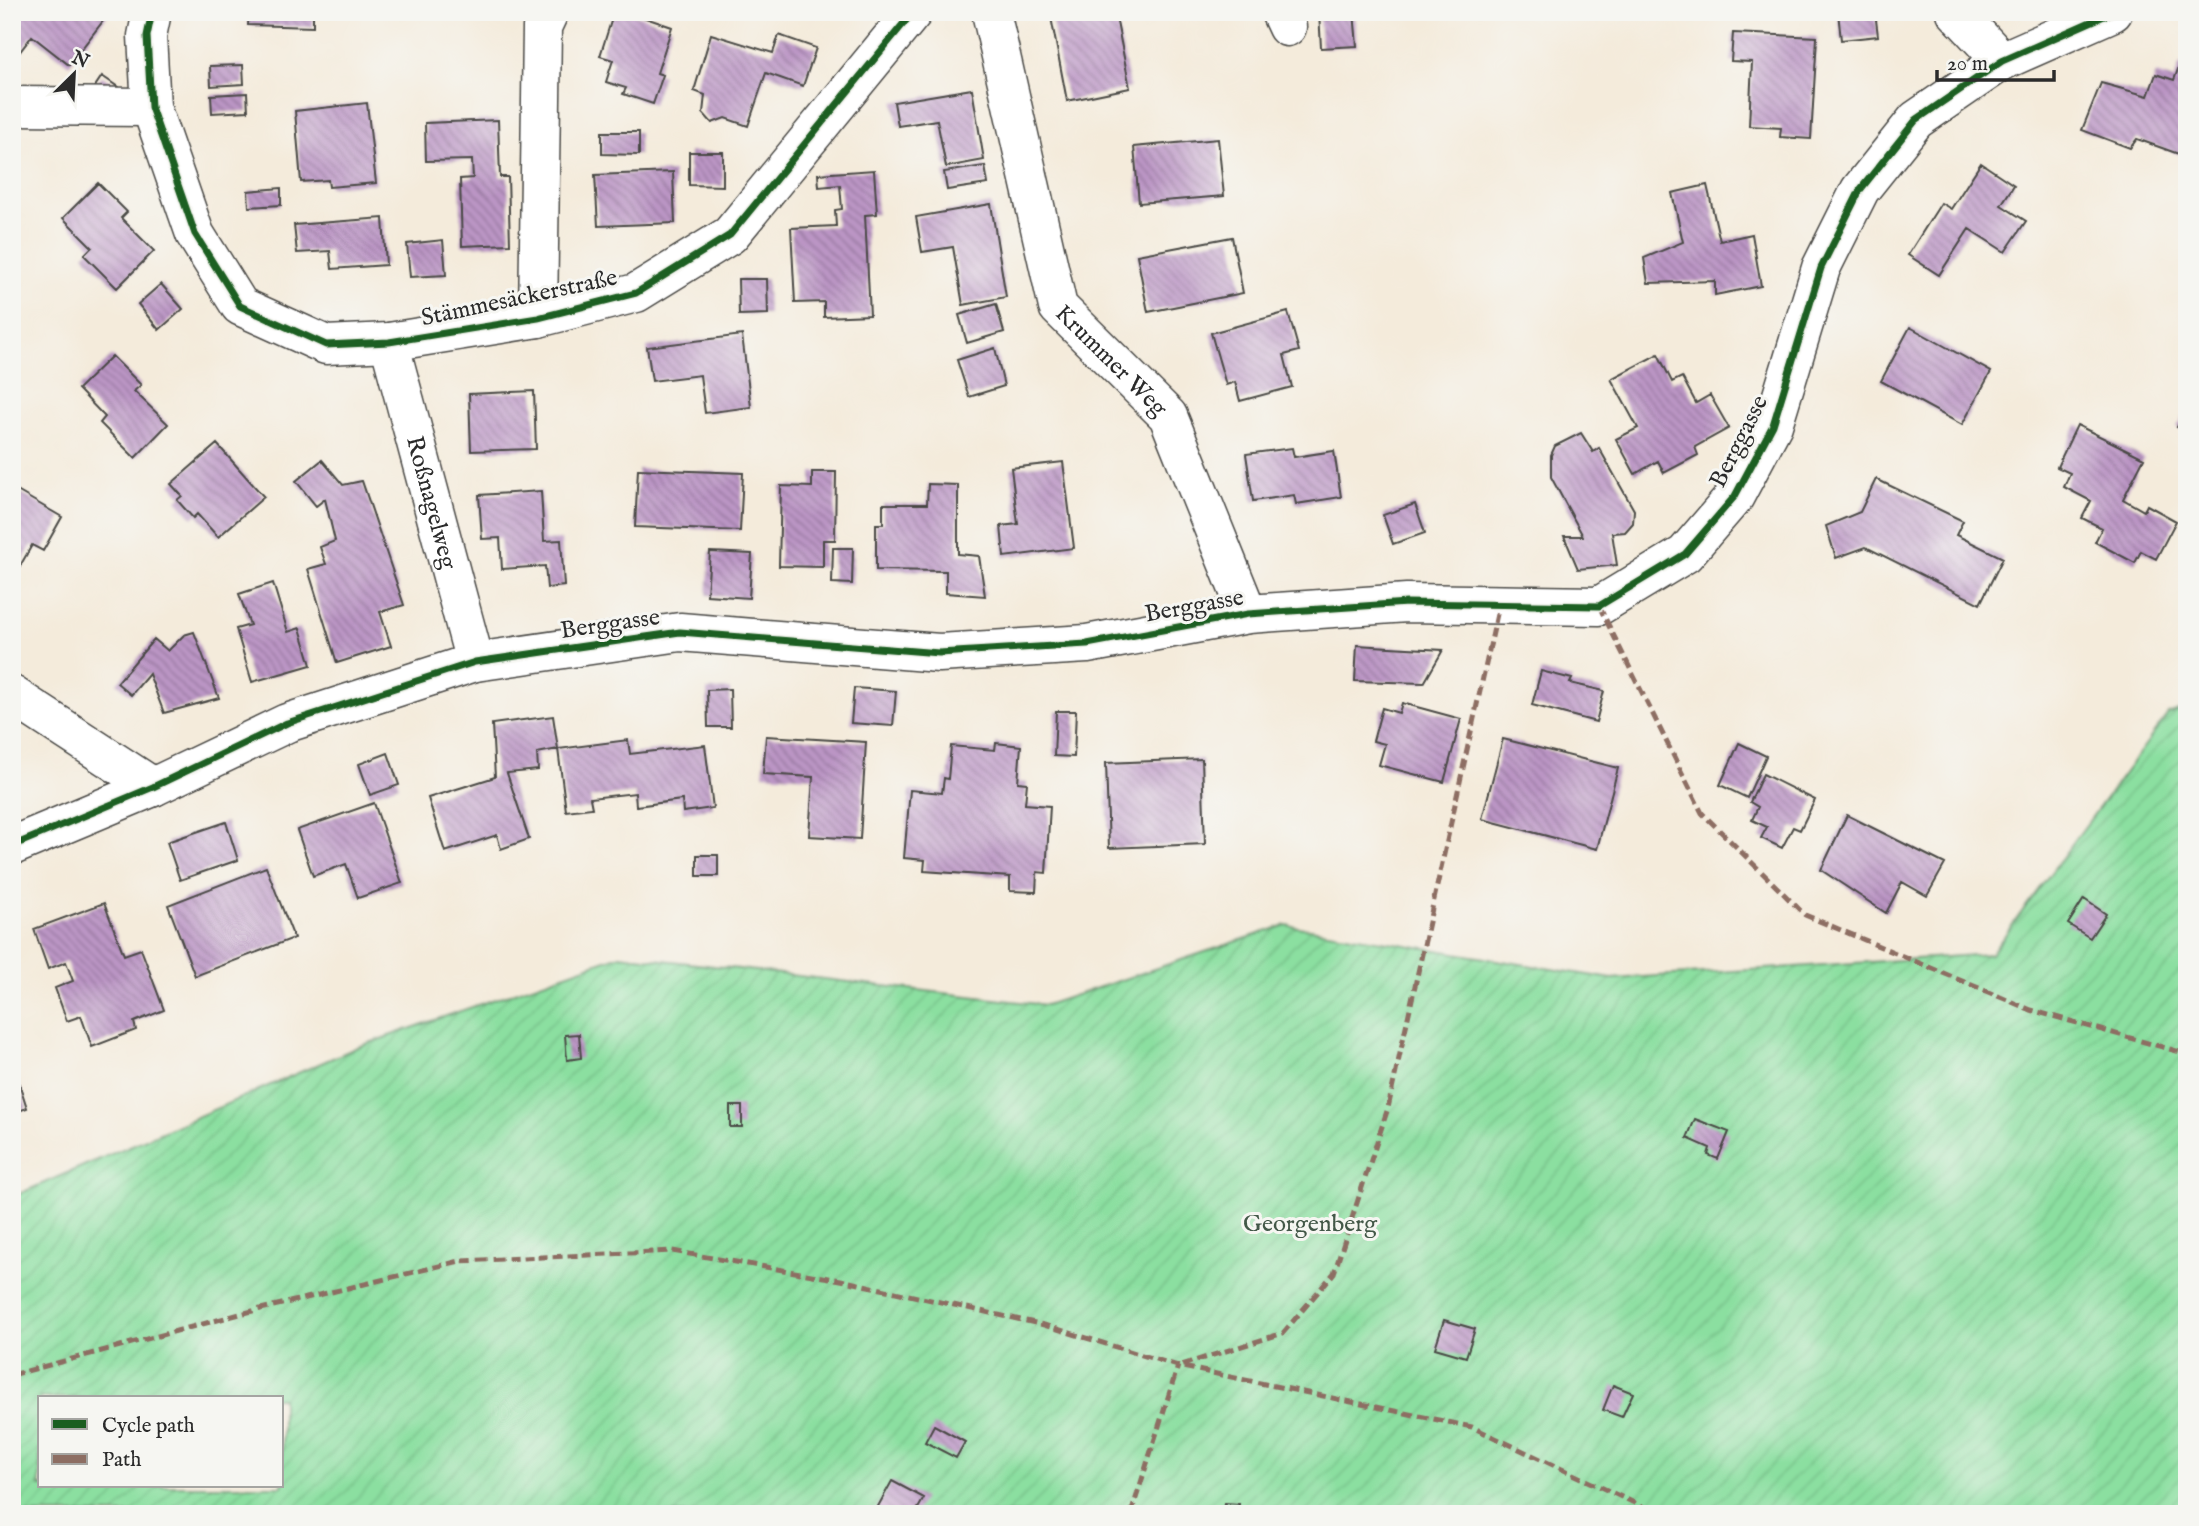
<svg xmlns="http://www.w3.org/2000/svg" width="2199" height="1526" font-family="'IM FELL English',serif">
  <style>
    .garden { fill: url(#garden-furrows); stroke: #5b8566; stroke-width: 2; fill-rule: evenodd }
    .building { fill: url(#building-back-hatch) }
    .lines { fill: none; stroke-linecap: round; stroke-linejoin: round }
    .minor-casing { stroke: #494845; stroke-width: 41 }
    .minor { stroke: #fff; stroke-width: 38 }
    .quiet { stroke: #8d6e63; stroke-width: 5; stroke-dasharray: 10 5; stroke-linecap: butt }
    .cycleway-casing { stroke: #f6f6f2; stroke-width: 11 }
    .cycleway { stroke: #1b5e20; stroke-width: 7 }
    .labels { text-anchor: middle; stroke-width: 6; stroke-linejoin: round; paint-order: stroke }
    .street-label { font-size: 24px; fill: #2b2b2b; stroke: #f6f6f2 }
    .park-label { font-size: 24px; fill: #435848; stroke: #f6f6f2 }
  </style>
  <defs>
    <pattern id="garden-furrows" width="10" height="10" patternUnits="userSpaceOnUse" patternTransform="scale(1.75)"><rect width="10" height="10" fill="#8bdfa0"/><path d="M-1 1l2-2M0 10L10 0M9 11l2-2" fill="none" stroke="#78c08a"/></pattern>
    <pattern id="building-back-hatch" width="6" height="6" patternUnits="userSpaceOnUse" patternTransform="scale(1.75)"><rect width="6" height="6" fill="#bb95c5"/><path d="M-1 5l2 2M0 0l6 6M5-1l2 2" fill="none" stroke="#987aa0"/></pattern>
  </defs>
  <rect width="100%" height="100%" fill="#f6f6f2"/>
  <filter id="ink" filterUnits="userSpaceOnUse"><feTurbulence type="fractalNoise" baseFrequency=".0143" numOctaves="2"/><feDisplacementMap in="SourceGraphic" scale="14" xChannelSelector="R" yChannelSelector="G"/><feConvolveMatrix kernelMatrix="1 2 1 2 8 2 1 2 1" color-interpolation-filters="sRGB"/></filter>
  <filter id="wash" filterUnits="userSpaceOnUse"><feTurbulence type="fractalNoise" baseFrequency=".00686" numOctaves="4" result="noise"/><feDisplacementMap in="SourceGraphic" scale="28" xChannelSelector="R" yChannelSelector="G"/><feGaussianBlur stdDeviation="1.57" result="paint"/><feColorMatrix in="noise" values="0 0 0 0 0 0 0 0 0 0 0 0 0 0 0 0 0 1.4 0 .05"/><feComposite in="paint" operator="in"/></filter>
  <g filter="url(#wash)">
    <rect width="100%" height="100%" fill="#f4ebdb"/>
    <!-- garden -->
    <path class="garden" d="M2187,707V1514H12V1197L358,1047L620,955L1046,1005L1286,925L1612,979L1991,954L2168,714ZM40,1398H282V1486H40Z"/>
    <g id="blocks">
      <!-- building -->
      <path class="building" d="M17,12H110L69,65L32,36L12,62V18Z
        M249,12H313V27L248,25Z
        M614,12H628L672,27L657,73L663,75L653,104L623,94L626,88L606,82L613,60L600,56Z
        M1050,12H1115L1130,88L1067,101Z
        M1319,12H1354L1357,46L1321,48Z
        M1838,12H1875L1878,36L1841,40Z
        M1733,33L1817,37L1811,139L1780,137L1781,128L1749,126L1752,62L1731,61Z
        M711,34L773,53L779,35L816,48L803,86L766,73L748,126L725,118L712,123L703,113L705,95L694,91Z
        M2180,64L2187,67V157L2137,139L2130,148L2082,130L2101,83L2148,96L2156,74L2174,80Z
        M243,65L244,84L211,86L210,66Z
        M102,76L118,87L109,98L94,88Z
        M972,89L984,160L946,167L937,120L898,126L894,102Z
        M247,93L248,111L212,113L211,95Z
        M367,103L376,183L329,187L328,180L301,182L295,111Z
        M498,120L500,177H508L510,244L462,246L460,179L473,178L472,160L426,161L425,123Z
        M602,132H639V155L602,154Z
        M1218,139L1224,196L1139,203L1134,147Z
        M689,152H723V186L689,185Z
        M1981,163L2014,185L2001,205L2026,221L2005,252L1969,229L1939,275L1908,255L1941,203L1951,209Z
        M985,166L988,184L947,190L944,172Z
        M874,170L877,214L865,215L870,315L824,317V302L795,303L791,228L836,226L835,210L842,209L840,185L819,187L818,174Z
        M673,172L675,223L598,226L595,175Z
        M98,183L127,212L121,218L154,251L117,288L84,255L92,247L63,218Z
        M1707,185L1720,241L1752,234L1761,286L1715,295V281L1648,283L1644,258L1683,242L1672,193Z
        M281,188V205L249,207L248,191Z
        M991,204L1006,297L963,305L953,247L922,252L916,217Z
        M383,218L386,265L332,269L330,251L297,253L294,225Z
        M1232,237L1243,293L1148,312L1137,255Z
        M443,240L446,275L410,277L407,244Z
        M738,279H767L768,314L739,315Z
        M161,284L183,309L159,330L138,304Z
        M996,304L1004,332L967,343L959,315Z
        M1288,312L1299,351L1284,355L1292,387L1240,401L1235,382L1226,385L1211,333Z
        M1910,327L1991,372L1962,425L1881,381Z
        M742,335L751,407L705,413L700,375L652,381L647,347Z
        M995,348L1004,386L969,397L957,360Z
        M1658,354L1672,382L1682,377L1696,403L1710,395L1729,428L1695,447L1698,455L1664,473L1658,461L1635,474L1616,439L1638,428L1611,379Z
        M112,356L141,385L134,391L168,424L135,458L100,423L105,417L78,389Z
        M534,391L536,449L471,451L469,394Z
        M2187,410V432L2177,427Z
        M2077,425L2144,458L2123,499L2144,511L2147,505L2176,521L2156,559L2141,551L2135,563L2095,542L2102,528L2082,518L2091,501L2064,487L2070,473L2057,467Z
        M1581,433L1593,452L1599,448L1634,510L1633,523L1625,532L1612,533L1617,565L1578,569L1564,536H1583L1551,477V455L1555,446Z
        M217,444L264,497L218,537L197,514L193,518L177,500L182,496L171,484Z
        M1292,448L1294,457L1334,451L1341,497L1296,504L1294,495L1253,501L1246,454Z
        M322,460L343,485L362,481L404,605L380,612L391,646L337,663L308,569L326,564L320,547L335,541L325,499L316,506L296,481Z
        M1063,462L1074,548L1004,557L1001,526L1018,524L1011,468Z
        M638,469L743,473L740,531L635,527Z
        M812,472H836L835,540H823V567L779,566L781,486L812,487Z
        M1876,479L1963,521L1956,535L2003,558L1980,604L1866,547L1836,558L1826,526L1860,512Z
        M928,484L958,485V554L979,556L985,596L946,593V571L876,570V524H883V504H927Z
        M12,488L62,517L43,551L32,545L12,580Z
        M541,491L544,541L561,540L564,586L547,588L545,566L502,569L500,538L482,539L479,495Z
        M1415,504L1425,533L1393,544L1383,515Z
        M833,548H853L852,584L832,583Z
        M710,552L752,554L749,598L707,595Z
        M273,583L288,632L300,628L311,665L252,682L236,629L250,625L239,594Z
        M194,632L219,698L164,713L149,674L131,695L117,683L154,639L168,651L184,635Z
        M1357,645L1389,647L1443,650L1424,683L1355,681Z
        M1541,671L1572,679L1570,683L1604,691L1596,722L1532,705Z
        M854,688L896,691L893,726L851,723Z
        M730,689L731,727H708L707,690Z
        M1402,703L1461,719L1444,782L1379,765L1385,744L1373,741L1382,708L1399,713Z
        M1056,711H1076L1074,757L1054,756Z
        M553,716L558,749L537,753L538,770L507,773L529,839L501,849L497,835L445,852L428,798L495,777L492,724Z
        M766,736L866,742L860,839L809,836L813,777L763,774Z
        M1503,739L1618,768L1597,849L1482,819Z
        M628,740L630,754L705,745L713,808L683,812L682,800L636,806L635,793L590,798L592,808L566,811L558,749Z
        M996,743L1021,746L1018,782L1027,783L1025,804L1050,806L1046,873L1037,872L1036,892L1010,891V877L924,871L925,860L904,858L910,790L942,793L944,778L948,779L951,746L995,750Z
        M1739,743L1766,756L1747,798L1720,785Z
        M388,753L399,785L370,795L359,764Z
        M1202,759L1205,844L1109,848L1106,763Z
        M1763,774L1815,800L1800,830L1793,827L1782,848L1761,838L1767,827L1752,820L1758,807L1750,802Z
        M374,803L402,883L358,898L346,864L313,876L297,830Z
        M1847,815L1945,864L1927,896L1902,882L1886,913L1821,870Z
        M226,822L238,860L180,880L167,842Z
        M697,855H718V876H697Z
        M266,867L294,938L195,976L168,905Z
        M2084,899L2106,914L2090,938L2068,924Z
        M104,903L124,955L141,949L164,1010L134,1022L136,1030L92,1047L81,1016L67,1021L55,988L73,981L66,962L48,969L34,929Z
        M579,1034L581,1058L567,1060L565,1035Z
        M13,1064L27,1108L16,1112L12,1101Z
        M730,1106H742V1127H730Z
        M1695,1119L1729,1132L1718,1159L1708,1155L1710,1148L1687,1138Z
        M1444,1320L1475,1329L1466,1357L1435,1348Z
        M1613,1385L1633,1393L1622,1417L1603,1410Z
        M934,1425L965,1442L956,1458L925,1442Z
        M892,1481L924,1498L915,1514H881L876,1510Z
        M1224,1503L1239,1504L1238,1514H1223Z"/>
    </g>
  </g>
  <g filter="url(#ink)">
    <use href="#blocks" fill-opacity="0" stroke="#494845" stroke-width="2"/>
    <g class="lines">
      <defs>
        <g id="minor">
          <path d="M152,12L147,36L151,107L195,234L240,306L326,345L389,342L538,318L636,293L730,235L913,12"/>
          <path id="s1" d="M991,12L1058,307L1168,416L1248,614"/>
          <path d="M1280,12L1287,27"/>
          <path d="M1956,12L2002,61"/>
          <path d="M12,106L151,107"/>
          <path d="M538,318L542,27L549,12"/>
          <path id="s2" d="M389,342L475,662"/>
          <path d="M12,695L153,787"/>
          <path d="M12,846L153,787L287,723L475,662L680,632L939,653L1087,644L1248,614L1407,603L1599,606L1685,554L1735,496L1773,425L1821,268L1860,190L1916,120L2002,61L2113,12"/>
        </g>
      </defs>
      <!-- minor casing -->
      <use href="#minor" class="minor-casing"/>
      <!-- minor -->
      <use href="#minor" class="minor"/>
      <!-- quiet -->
      <path class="quiet" d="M1599,606L1702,813L1805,915L2031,1010L2187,1054
        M1182,1365L1283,1333L1334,1273L1388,1108L1499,605
        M12,1375L240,1314L460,1261L672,1251L841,1280L1044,1325L1178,1366L1472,1427L1658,1514
        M1131,1514L1178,1366"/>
      <defs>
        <path id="cycleway" d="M152,12L147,36L151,107L195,234L240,306L326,345L389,342L538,318L636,293L730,235L913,12
          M12,846L153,787L287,723L475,662L680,632L939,653L1087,644L1248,614L1407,603L1599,606L1685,554L1735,496L1773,425L1821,268L1860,190L1916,120L2002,61L2113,12"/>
      </defs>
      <!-- cycleway casing -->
      <use href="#cycleway" class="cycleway-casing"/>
      <!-- cycleway -->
      <use href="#cycleway" class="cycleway"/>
    </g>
  </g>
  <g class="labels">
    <!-- street labels -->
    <g class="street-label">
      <text transform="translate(519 297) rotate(-12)" y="8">Stämmesäckerstraße</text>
      <text dy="8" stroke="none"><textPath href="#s1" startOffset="378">Krummer Weg</textPath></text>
      <text transform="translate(1738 441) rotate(-63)" y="8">Berggasse</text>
      <text dy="8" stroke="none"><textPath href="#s2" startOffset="166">Roßnagelweg</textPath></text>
      <text transform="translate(1194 605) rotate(-10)" y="8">Berggasse</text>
      <text transform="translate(610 623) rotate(-8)" y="8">Berggasse</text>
    </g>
    <!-- park labels -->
    <g class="park-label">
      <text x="1310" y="1231">Georgenberg</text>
    </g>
  </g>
  <!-- margin -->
  <rect width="2199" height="1526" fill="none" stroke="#f6f6f2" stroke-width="42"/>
  <!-- legend -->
  <rect x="38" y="1396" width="245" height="91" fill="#f6f6f2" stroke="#a5a5a2" stroke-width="2"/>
  <rect x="52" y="1419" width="35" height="10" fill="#1b5e20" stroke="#a5a5a2" stroke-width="2"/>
  <text x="102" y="1432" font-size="21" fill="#2b2b2b">Cycle path</text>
  <rect x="52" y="1454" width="35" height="10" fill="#8d6e63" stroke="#a5a5a2" stroke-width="2"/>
  <text x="102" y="1466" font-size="21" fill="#2b2b2b">Path</text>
  <!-- north arrow -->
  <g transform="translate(74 74) rotate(24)" stroke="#f6f6f2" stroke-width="5" paint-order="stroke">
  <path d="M0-5L12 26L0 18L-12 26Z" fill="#2b2b2b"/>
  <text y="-10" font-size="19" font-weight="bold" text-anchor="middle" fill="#2b2b2b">N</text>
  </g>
  <!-- scale -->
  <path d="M1937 70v10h117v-10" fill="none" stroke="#2b2b2b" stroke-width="3.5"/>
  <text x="1947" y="70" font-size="21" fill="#2b2b2b" stroke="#f6f6f2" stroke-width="5" paint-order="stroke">20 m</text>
</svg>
